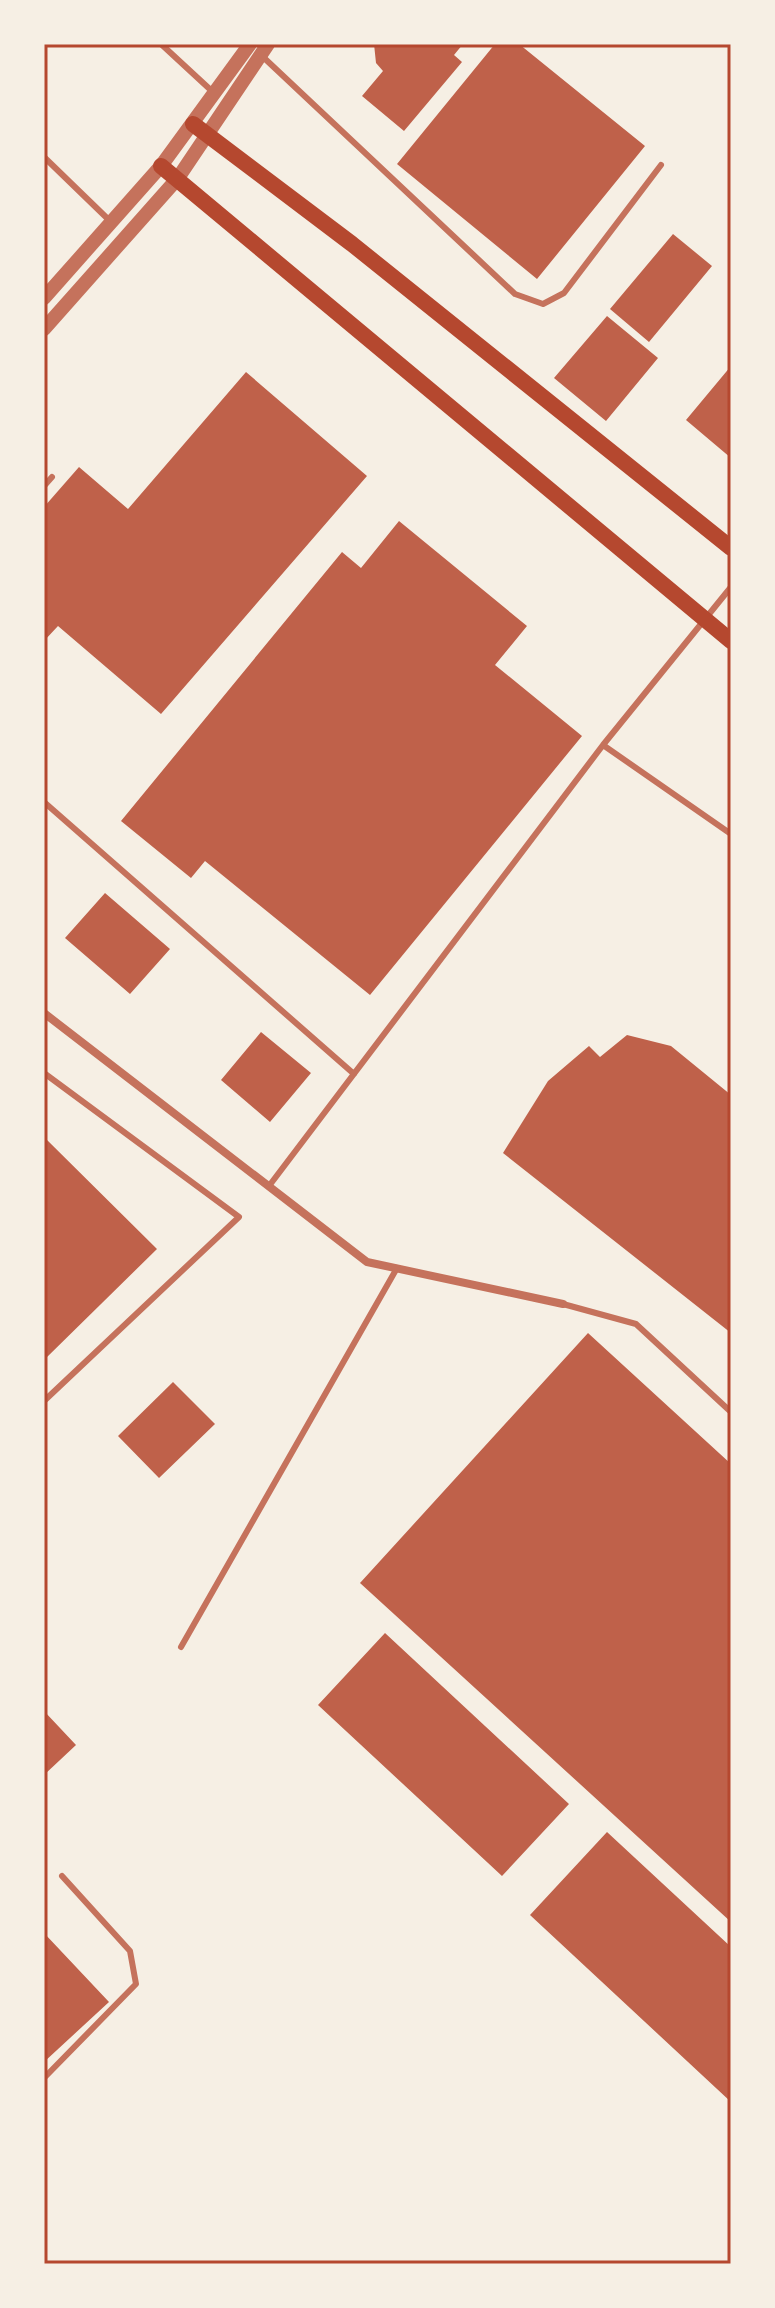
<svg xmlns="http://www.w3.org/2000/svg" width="775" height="2308" font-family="Mulish,sans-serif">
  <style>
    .building { fill: #bf614a }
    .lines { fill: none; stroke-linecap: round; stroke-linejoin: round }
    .service { stroke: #c5725c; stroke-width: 6 }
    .minor { stroke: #c5725c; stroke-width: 8 }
    .tertiary { stroke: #c5725c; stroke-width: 14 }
    .secondary { stroke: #b5482f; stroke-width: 16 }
    .neatline { fill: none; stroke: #b5482f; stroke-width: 3 }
  </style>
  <rect width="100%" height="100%" fill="#f6efe4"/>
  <!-- building -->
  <path class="building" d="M374,44H463L454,55L462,62L404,131L362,96L383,71L376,63Z
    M495,44H519L645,146L537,279L397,164Z
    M673,234L712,266L649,342L610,309Z
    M607,316L658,358L606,421L554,378Z
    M731,366V458L686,420Z
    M246,372L367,476L161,714L58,626L44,641V507L79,467L128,509Z
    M399,521L527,626L495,665L582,736L370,995L205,861L191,878L121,821L342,552L361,568Z
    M105,893L170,949L130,994L65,938Z
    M261,1032L311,1073L270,1122L221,1080Z
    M627,1035L671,1046L731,1095V1333L503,1153L548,1081L589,1046L600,1057Z
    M44,1137L157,1249L44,1360Z
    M588,1333L731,1464V1922L360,1583Z
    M173,1382L215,1424L159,1478L118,1436Z
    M385,1633L569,1804L502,1876L318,1705Z
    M44,1711L76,1745L44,1775Z
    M607,1832L731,1947V2102L530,1915Z
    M44,1933L109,2002L44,2062Z"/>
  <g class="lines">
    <!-- service -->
    <path class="service" d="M161,44L214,93
      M262,56L515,294L543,304L564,293L661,165
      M44,157L110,221
      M44,486L52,477
      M603,745L731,834
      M44,802L354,1074
      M44,1073L239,1217L44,1401
      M269,1186L603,745L731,587
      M563,1304L636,1324L731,1412
      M181,1647L397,1268
      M44,2078L136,1984L130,1951L62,1876"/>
    <!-- minor -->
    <path class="minor" d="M44,1013L367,1262L563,1304"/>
    <!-- tertiary -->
    <path class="tertiary" d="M44,298L161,166L250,44
      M44,329L178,178L268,44"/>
    <!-- secondary -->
    <path class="secondary" d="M193,124L352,244L731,548
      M161,166L731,641"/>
  </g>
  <!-- border -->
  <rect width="775" height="2308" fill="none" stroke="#f6efe4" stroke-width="92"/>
  <rect x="46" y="46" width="683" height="2216" class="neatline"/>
</svg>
